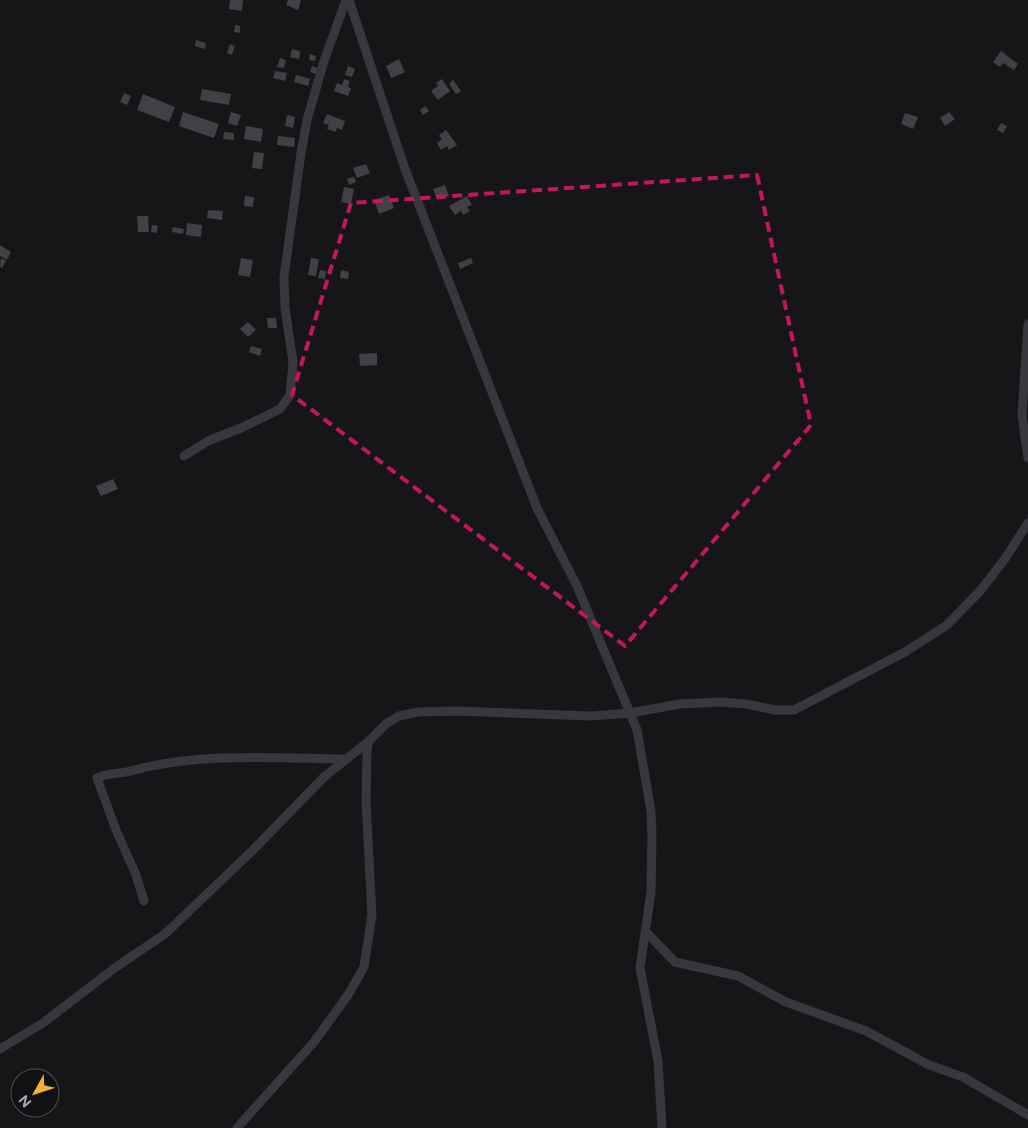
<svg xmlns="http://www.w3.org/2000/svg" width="1028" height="1128" font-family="Figtree,sans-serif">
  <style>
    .building { fill: #404145 }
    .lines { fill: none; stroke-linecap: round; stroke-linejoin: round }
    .street { stroke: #37383d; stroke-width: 9 }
    .marked { fill: none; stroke: #c2185b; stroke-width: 4; stroke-dasharray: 10 6; stroke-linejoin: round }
  </style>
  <rect width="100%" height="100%" fill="#161618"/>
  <!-- building -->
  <path class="building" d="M230,0H243L242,11L229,9Z
    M288,0H301L298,10L286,5Z
    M235,25L240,26V33L234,32Z
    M196,40L206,43L205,49L195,46Z
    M230,44L235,46L232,55L227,53Z
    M292,49L300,51L299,59L290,57Z
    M1001,51L1018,64L1014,70L1003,63L1000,67L993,62Z
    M310,54L316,56L315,61L309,60Z
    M280,58L286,60L284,68L277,67Z
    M399,59L405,72L391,78L386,66Z
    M312,66L317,68L316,74L310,72Z
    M348,66L355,69L352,77L345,75Z
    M275,71L287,73L285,81L273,78Z
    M296,75L310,79L308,86L294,82Z
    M344,79L350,81L348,87L351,88L348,96L334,91L337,83L342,85Z
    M442,79L450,91L438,100L431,91L438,86L436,83Z
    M453,80L461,91L456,94L449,84Z
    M202,89L231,94L229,105L200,100Z
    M124,93L131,96L127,105L120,102Z
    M143,94L175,107L169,122L137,110Z
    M425,106L429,111L423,115L420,110Z
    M183,112L219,124L214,138L179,126Z
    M231,112L241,115L237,126L228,123Z
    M949,112L955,119L945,126L940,118Z
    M905,113L918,117L913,129L901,124Z
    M327,114L345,121L342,130L337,128L336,132L327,129L329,125L323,123Z
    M287,115L295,117L293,128L285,126Z
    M1001,123L1007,126L1003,133L997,130Z
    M246,126L263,129L261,142L244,139Z
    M446,130L457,145L449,150L447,146L441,150L437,143L442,139L439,135Z
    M224,132L234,133V140L223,139Z
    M278,136L295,138L294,147L277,145Z
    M254,152L264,153L262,169L252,168Z
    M366,164L370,173L357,178L353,168Z
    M354,177L356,182L349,185L347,179Z
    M445,185L449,196L437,200L433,189Z
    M344,187L354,189L351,204L341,202Z
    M389,195L394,208L379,214L374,200Z
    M245,196L254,197L253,207L244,206Z
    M467,196L472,205L467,207L470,211L463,215L461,211L455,215L449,206Z
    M208,210L223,211L222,220L207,218Z
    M137,216H148L149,232H138Z
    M187,223L202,225L201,237L186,235Z
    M152,225L158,226L157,233L151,232Z
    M173,227L184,229L183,234L172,232Z
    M0,245L11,252L7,260L0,256Z
    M1,258L6,261L2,268L0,267Z
    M241,258L253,260L250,277L238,275Z
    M311,258L319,259L316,276L308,275Z
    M471,258L473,263L460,269L458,263Z
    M320,270L326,271L325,279L318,278Z
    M341,270L349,272L348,279L340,278Z
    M267,318H276L277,328H268Z
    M248,322L256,330L248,337L240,329Z
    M251,346L262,349L260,356L249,352Z
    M377,353V365L360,366L359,354Z
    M113,479L118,489L101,496L96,486Z"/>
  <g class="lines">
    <!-- street -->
    <path class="street" d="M349,0L405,169L537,508L577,586L637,730L651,811L652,836L651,892L640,968L658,1061L662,1128
      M1028,324L1022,415L1028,458
      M184,456L208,441L241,428L280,409L290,395L293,362L285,308L284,277L301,153L307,120L324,61L346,0
      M144,901L136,875L116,830L97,778C107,773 120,774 131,771C200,752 273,758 344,759
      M645,931L675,962L738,976L786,1002L866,1031L929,1065L963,1077L1028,1115
      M0,1049L43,1023L116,967L165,934L252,851L324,777L369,741
      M237,1128L314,1042L348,995L364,967L372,915L366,802L367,750L369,741L386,724L399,716L418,712L456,711L591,716L630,713L680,704L720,702L746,704L775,710H794L905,652L947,625L981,590L1004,560L1028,523"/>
  </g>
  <!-- marked area -->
  <path class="marked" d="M757,175L811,425L625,646L292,395L351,203Z"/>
  <!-- north arrow -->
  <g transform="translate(35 1093) rotate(230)"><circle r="24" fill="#111113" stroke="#4d4f55"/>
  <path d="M0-4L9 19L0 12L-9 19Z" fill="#f2b134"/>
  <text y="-8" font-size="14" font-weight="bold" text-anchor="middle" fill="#a8adb8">N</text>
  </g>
</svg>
